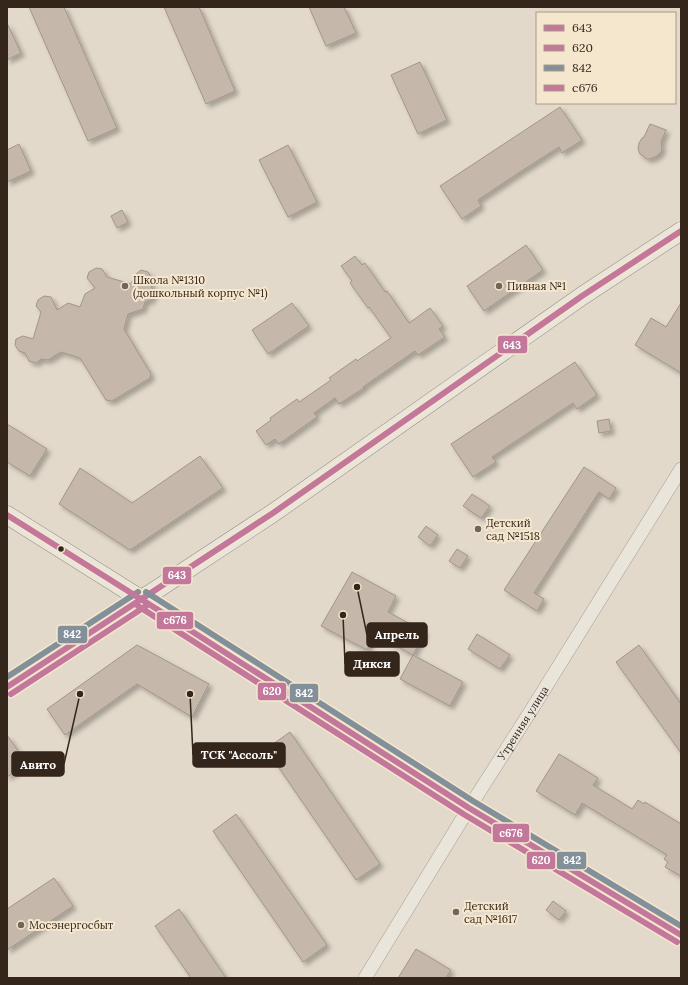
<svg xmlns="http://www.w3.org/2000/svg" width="688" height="985" font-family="Lora,serif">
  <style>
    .building { fill: #c6b7ab; stroke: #a2958a; filter: url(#shadow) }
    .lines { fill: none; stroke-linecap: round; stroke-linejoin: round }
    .street-casing { stroke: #a79e94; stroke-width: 14 }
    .secondary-casing { stroke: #978e83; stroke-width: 19 }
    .street { stroke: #eae5db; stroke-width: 13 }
    .secondary { stroke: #eae5db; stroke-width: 18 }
    .bus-1-casing { stroke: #f5e7ce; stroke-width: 9 }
    .bus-2-casing { stroke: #f5e7ce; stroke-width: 9 }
    .bus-3-casing { stroke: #f5e7ce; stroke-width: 9 }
    .bus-4-casing { stroke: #f5e7ce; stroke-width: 9 }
    .bus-1 { stroke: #c2779b; stroke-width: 6 }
    .bus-2 { stroke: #c2779b; stroke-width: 6 }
    .bus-3 { stroke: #839099; stroke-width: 6 }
    .bus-4 { stroke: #c2779b; stroke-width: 6 }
    .poi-dot { fill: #726559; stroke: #f5e7ce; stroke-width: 1.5 }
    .bus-dot { fill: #35261c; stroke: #f5e7ce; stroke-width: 1.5 }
    .labels { text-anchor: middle; stroke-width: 4; stroke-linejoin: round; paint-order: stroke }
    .poi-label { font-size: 11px; fill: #35261c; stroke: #f5e7ce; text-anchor: start }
    .street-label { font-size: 11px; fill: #35261c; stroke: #f5e7ce }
    .leader { fill: none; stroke: #35261c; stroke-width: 1.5 }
    .callout-dot { fill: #35261c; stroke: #f5e7ce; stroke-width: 1.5 }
    .callout { fill: #35261c; stroke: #35261c; stroke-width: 1.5 }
    .callout-label { font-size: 12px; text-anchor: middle; font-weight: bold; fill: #fff }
    .line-badge { stroke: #f5e7ce; stroke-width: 1.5 }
    .badge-label { font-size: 11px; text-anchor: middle; font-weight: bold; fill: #fff }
  </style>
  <defs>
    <filter id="shadow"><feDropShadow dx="3.5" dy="3.5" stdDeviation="2" flood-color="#0004"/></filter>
  </defs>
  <rect width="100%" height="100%" fill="#e2d9ca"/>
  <!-- building -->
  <path class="building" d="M29,7H64L117,128L88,141Z
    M164,7H199L235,91L206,104Z
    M309,7H344L356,33L326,46Z
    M7,23L21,53L7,60Z
    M420,62L447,120L418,134L391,75Z
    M560,107L582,140L562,153L559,147L520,172L478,200L481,206L462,219L440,186Z
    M650,124L666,130L661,142L662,149L661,152L657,156L650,159H647L643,156L640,154L638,149L639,143L642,138L644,137Z
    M19,144L31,171L7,182V150Z
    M288,145L317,202L288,217L259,160Z
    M122,210L128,222L117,228L111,216Z
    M526,245L543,270L484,311L467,286Z
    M355,256L362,265L365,263L385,292L387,291L409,323L430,308L443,326L439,329L445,337L418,355L415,351L363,387L364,388L339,404L335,398L314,413L317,417L279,444L275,439L266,445L256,431L271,420L270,418L297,399L299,402L331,380L329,378L356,359L357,361L391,338L369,307L368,308L350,283L352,281L341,266Z
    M96,268L102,269L107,277L131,284L135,275L141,270L148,272L152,279L150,284L154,292L152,299L145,302L143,309L128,314L124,329L151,374L150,378L112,401L106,400L80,358L61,352L48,360L41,359L36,363L29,361L25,353L19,351L15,345L16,339L23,336L33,339L41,312L36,306L38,300L44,296L51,297L57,310L68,303L80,307L85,294L95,288L87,278L89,272Z
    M292,303L309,326L268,354L252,330Z
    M681,303V373L635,345L651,318L666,327Z
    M575,362L597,395L577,409L573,403L492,457L496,462L473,477L451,444Z
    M609,419L611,431L599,433L597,421Z
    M7,424L47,449L30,476L7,462Z
    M200,456L223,488L130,550L59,504L80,468L132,503Z
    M584,467L616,488L609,499L599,492L534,593L544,599L537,611L504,590Z
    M472,494L490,506L481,518L463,506Z
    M426,526L438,535L430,546L418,537Z
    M457,549L468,556L460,568L449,561Z
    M352,572L396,596L388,612L425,632L413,655L375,634L367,650L321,626Z
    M477,634L510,655L500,669L468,649Z
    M137,645L209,684L192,717L137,684L65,735L47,709Z
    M639,645L681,704V753L616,662Z
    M413,655L463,682L450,706L400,679Z
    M290,732L380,864L356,880L266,749Z
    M7,735L27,764L7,777Z
    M559,754L598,778L593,785L632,809L638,800L644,804L645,802L681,824V876L665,867L668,862L664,859L667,855L582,803L575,815L536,791Z
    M236,814L327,945L303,962L213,831Z
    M54,878L73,906L7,950V909Z
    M553,901L566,911L559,920L546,910Z
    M179,909L226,978H191L155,926Z
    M416,949L451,970L446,978H398Z"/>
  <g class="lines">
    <defs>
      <g id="street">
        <path id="s1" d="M365,978L469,808L537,701L681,469"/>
      </g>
      <path id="secondary" d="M7,515L171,618L469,808L681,935
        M7,687L165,584L273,513L582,296L681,231"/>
    </defs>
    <!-- street casing -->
    <use href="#street" class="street-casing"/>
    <!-- secondary casing -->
    <use href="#secondary" class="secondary-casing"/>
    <!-- street -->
    <use href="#street" class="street"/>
    <!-- secondary -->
    <use href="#secondary" class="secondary"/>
    <defs>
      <path id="bus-1" d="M7,687L273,513L582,296L681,231"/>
      <path id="bus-2" d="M138,606L465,815L677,942
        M11,694L146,606"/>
      <path id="bus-3" d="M146,592L473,801L681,926
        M7,677L138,592"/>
      <path id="bus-4" d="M7,515L171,618L469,808L681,935"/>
    </defs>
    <!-- bus-1 casing -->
    <use href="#bus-1" class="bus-1-casing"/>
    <!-- bus-2 casing -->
    <use href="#bus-2" class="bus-2-casing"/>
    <!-- bus-3 casing -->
    <use href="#bus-3" class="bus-3-casing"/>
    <!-- bus-4 casing -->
    <use href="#bus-4" class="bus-4-casing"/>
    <!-- bus-1 -->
    <use href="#bus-1" class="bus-1"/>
    <!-- bus-2 -->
    <use href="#bus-2" class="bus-2"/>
    <!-- bus-3 -->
    <use href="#bus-3" class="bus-3"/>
    <!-- bus-4 -->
    <use href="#bus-4" class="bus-4"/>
  </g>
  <!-- markers -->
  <g class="poi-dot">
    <circle cx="125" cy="286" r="4"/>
    <circle cx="499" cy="286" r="4"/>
    <circle cx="478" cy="529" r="4"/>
    <circle cx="456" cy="912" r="4"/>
    <circle cx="21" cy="925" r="4"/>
  </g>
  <circle class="bus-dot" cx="61" cy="549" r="3.5"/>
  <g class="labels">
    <!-- poi labels -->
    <g class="poi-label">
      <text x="133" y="284">Школа №1310<tspan x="133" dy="13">(дошкольный корпус №1)</tspan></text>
      <text x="507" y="290">Пивная №1</text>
      <text x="486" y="527">Детский<tspan x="486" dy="13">сад №1518</tspan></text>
      <text x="464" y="910">Детский<tspan x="464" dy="13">сад №1617</tspan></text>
      <text x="29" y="929">Мосэнергосбыт</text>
    </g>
    <!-- street labels -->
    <g class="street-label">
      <text dy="4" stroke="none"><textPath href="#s1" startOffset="300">Утренняя улица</textPath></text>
    </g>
  </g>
  <!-- callouts -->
  <path class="leader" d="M357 587L367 635M343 615L345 664M190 694L193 755M80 694L64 764"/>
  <g class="callout-dot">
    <circle cx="357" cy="587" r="4"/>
    <circle cx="343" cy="615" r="4"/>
    <circle cx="190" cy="694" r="4"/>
    <circle cx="80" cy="694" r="4"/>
  </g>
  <g class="callout">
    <rect x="367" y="623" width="60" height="24" rx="4"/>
    <rect x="345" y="652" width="54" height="24" rx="4"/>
    <rect x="193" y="743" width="92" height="24" rx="4"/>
    <rect x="12" y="752" width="52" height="24" rx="4"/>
  </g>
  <g class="callout-label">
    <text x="397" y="639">Апрель</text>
    <text x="372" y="668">Дикси</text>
    <text x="239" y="759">ТСК "Ассоль"</text>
    <text x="38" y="769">Авито</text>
  </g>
  <g class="line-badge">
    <rect x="497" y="335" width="31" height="19" rx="4" fill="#c2779b"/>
    <rect x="162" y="566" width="30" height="19" rx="4" fill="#c2779b"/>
    <rect x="156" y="611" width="38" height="19" rx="4" fill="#c2779b"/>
    <rect x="57" y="625" width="31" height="19" rx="4" fill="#839099"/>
    <rect x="257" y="682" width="30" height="19" rx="4" fill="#c2779b"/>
    <rect x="289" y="683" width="30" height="20" rx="4" fill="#839099"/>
    <rect x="492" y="823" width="38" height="20" rx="4" fill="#c2779b"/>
    <rect x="556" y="851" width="31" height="19" rx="4" fill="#839099"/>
    <rect x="526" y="851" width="30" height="19" rx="4" fill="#c2779b"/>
  </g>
  <g class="badge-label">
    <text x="512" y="349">643</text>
    <text x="177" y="579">643</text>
    <text x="175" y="624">с676</text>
    <text x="72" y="638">842</text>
    <text x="272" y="695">620</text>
    <text x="304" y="697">842</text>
    <text x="511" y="837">с676</text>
    <text x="572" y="864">842</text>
    <text x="541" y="864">620</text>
  </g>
  <!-- border -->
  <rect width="688" height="985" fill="none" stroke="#35261c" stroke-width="16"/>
  <!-- legend -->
  <rect x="536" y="12" width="140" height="92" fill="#f5e7ce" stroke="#a89a87"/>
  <rect x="544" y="25" width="20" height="6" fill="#c2779b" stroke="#a89a87"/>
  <text x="572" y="32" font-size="12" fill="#35261c">643</text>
  <rect x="544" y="45" width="20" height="6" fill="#c2779b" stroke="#a89a87"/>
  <text x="572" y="52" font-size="12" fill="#35261c">620</text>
  <rect x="544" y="65" width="20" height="6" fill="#839099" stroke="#a89a87"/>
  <text x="572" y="72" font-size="12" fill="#35261c">842</text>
  <rect x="544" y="85" width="20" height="6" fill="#c2779b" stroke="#a89a87"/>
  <text x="572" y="92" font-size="12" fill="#35261c">с676</text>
</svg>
